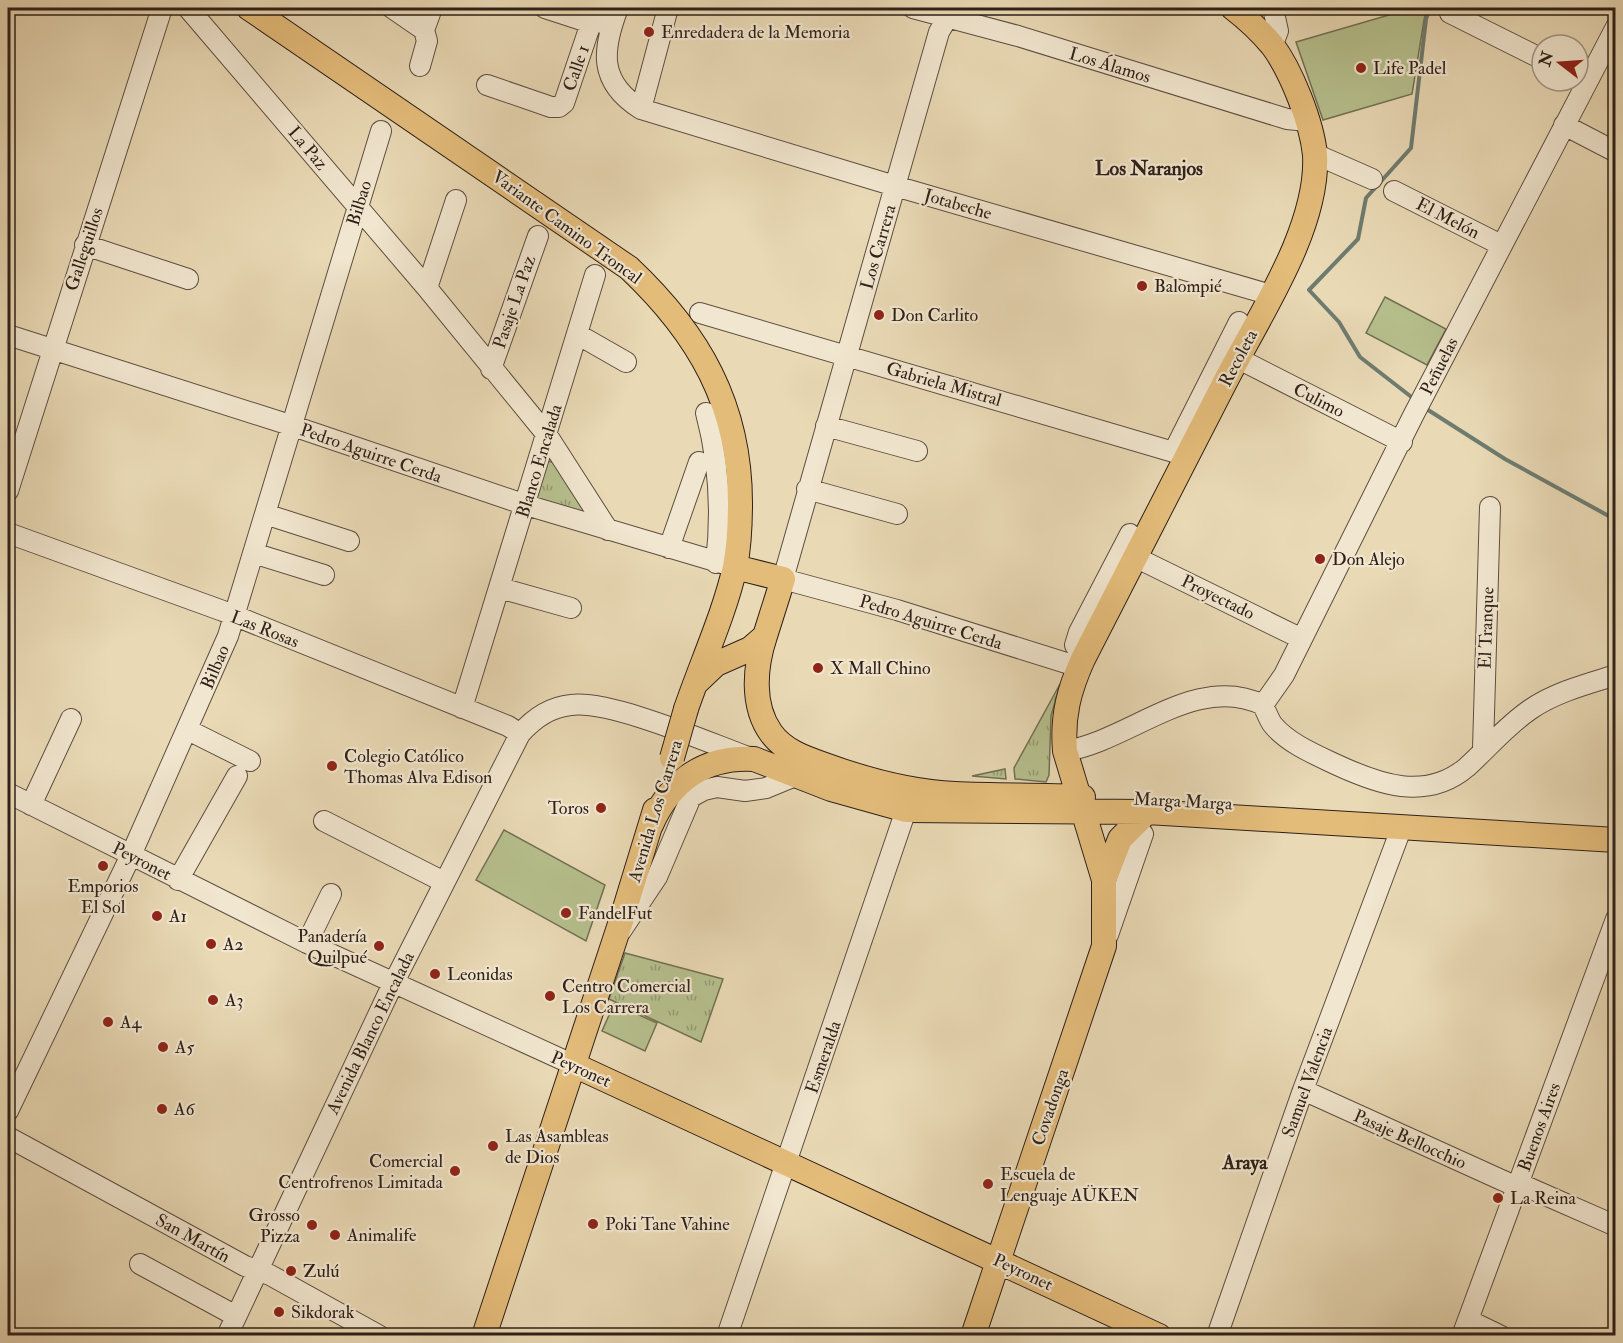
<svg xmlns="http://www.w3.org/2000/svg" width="1623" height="1343" font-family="'IM FELL Double Pica',serif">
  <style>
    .grass { fill: url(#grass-tufts); stroke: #727053; stroke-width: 1.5 }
    .garden { fill: #b6bf8d; stroke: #727053; stroke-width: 1.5 }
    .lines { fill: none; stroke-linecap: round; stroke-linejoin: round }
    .stream { stroke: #6e7c70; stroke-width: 4 }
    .minor-casing { stroke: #5d4e40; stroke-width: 22 }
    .major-casing { stroke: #2e2019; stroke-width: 26 }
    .minor { stroke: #f1e6cf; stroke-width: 20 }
    .major { stroke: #e4bc7a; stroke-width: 24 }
    .major-bridge-casing { stroke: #2e2019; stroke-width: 26; stroke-linecap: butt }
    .major-bridge { stroke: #e4bc7a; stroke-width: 24 }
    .poi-dot { fill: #8f2418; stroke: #f1e6cf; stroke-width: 2 }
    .labels { text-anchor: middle; stroke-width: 4.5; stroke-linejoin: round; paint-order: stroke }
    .poi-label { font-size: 18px; fill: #2e2019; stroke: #f1e6cf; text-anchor: start }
    .street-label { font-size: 18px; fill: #2e2019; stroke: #f1e6cf }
    .neighbourhood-label { font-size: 20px; font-weight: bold; fill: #2e2019; stroke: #f1e6cf }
  </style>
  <defs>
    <pattern id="grass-tufts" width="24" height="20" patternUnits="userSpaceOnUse" patternTransform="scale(1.5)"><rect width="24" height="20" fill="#b6bf8d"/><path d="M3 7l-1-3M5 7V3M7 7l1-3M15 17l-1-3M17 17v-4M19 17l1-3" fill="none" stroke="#949b72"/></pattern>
  </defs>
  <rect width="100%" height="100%" fill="#e9d9b5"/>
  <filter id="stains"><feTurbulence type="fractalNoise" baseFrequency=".00333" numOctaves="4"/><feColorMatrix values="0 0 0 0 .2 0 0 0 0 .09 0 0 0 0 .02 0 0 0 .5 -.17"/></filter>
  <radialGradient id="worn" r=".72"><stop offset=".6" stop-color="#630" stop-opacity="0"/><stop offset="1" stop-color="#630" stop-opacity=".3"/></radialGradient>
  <!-- grass -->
  <path class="grass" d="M547,461L557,463L589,510L586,517L535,500Z
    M1060,684L1051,716L1049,775L1046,782L1015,779L1014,768Z
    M1005,769L1006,779L972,776Z
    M625,953L723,979L701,1042L609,999Z"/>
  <!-- garden -->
  <path class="garden" d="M1413,8H1426L1412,94L1323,120L1296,42Z
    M1385,297L1446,329L1427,365L1366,333Z
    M504,830L605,885L586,941L476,880Z
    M614,1004L657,1023L645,1051L602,1031Z"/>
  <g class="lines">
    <!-- stream -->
    <path class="stream" d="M1414,399L1360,357L1339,322L1309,290L1358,239L1366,198L1411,148L1426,19L1430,8
      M1425,408L1505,459L1616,520"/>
    <defs>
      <path id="minor" d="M188,8L427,288L547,435L608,530
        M392,8L424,30
        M545,8L591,23L602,22
        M618,8C602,50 598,82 641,109L895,186L1271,295
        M913,8L1018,36L1287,119L1307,121
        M953,8L939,32L783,579L897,610L1079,667
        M1450,13L1542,59
        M1272,46L1278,31L1273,8
        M420,66L427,41L424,30L432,8
        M487,85L551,107H559L564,103L591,23
        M641,109L668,8
        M1564,125L1616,152
        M1315,154L1372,179
        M1394,191L1501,245
        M85,245L188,279
        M427,288L456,200
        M700,313L1187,456
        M577,334L626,362
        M8,335L293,426L526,505L735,567
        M1237,358L1402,442
        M491,369L538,236
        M706,413C719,462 722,512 716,563
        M826,426L917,451
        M1174,451L1239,322
        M807,489L897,514
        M8,491L162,8
        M265,514L349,541
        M8,533L223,611L508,726L520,734
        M669,548L699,462
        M253,553L324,575
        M1135,557L1300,638
        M500,588L571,608
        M1083,659L1075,645L1079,632L1130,534
        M1263,705L1284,675L1413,416L1616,27
        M462,708L595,275
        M188,730L250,761
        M1483,749L1490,507
        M1065,751C1130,741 1196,672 1263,705C1266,711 1269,720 1273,725C1288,743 1314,754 1335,764C1378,784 1426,802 1467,767C1488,748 1507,725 1531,709C1556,692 1587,684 1616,675
        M8,793L307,943L574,1065
        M31,805L71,719
        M324,821L444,882
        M178,880L237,776
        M621,931L657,877L691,797L704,790L717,787L745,791L766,788L795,776
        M1108,935L1143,834
        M307,943L331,894
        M1303,1090L1517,1187
        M8,1111L131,855L228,636L381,131
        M8,1137L245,1266L270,1275L380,1336
        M1518,1183L1616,1226
        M140,1264L236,1316
        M1468,1320L1501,1336
        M227,1336L388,994L520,734C534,718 550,707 571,705C611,700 707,742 748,757
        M727,1336L906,810L920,804
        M1217,1336L1303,1090L1401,829
        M1462,1336L1616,919"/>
      <path id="major" d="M249,8L629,268C699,334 740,405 740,503C740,524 739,546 735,567C724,615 702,662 686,709
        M765,636C755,666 751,705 771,733C784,751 805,758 825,765C866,780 911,792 955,794C997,796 1040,795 1083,797
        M697,682L716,664L750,649L765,636L783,579L735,567
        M651,825C670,781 705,756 754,759L831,789L906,810L1147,812L1616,840
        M1104,880L1120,839L1147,812
        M574,1065L1159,1336
        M484,1336L622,918L655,810
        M973,1336L1104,946V880L1065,751C1062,716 1069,690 1083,659C1130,567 1177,476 1224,384C1257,319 1319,229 1315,155C1312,123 1291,70 1272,45C1261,32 1246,18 1233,8"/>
    </defs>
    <!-- minor casing -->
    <use href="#minor" class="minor-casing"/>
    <!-- major casing -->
    <use href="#major" class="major-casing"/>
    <!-- minor -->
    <use href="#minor" class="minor"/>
    <!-- major -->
    <use href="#major" class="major"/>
    <defs>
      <path id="major-bridge" d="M672,758L686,709"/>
    </defs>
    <!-- major-bridge casing -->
    <use href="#major-bridge" class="major-bridge-casing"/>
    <!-- major-bridge -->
    <use href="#major-bridge" class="major-bridge"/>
  </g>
  <!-- markers -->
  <g class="poi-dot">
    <circle cx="649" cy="32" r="6"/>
    <circle cx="1361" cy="68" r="6"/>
    <circle cx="1142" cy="286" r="6"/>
    <circle cx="879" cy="315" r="6"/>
    <circle cx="1320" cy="559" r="6"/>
    <circle cx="818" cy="668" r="6"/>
    <circle cx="332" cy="766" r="6"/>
    <circle cx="601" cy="808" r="6"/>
    <circle cx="103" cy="866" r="6"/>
    <circle cx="566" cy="913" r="6"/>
    <circle cx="157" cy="916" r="6"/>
    <circle cx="211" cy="944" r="6"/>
    <circle cx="379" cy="946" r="6"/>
    <circle cx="435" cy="974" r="6"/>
    <circle cx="550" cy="996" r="6"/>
    <circle cx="213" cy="1000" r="6"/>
    <circle cx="108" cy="1022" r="6"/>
    <circle cx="163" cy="1047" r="6"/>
    <circle cx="162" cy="1109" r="6"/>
    <circle cx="493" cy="1146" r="6"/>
    <circle cx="455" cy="1171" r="6"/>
    <circle cx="988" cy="1184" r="6"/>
    <circle cx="1498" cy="1198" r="6"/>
    <circle cx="593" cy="1224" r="6"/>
    <circle cx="312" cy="1225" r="6"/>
    <circle cx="335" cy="1235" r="6"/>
    <circle cx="291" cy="1271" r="6"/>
    <circle cx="279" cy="1312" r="6"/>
  </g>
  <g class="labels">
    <!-- poi labels -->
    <g class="poi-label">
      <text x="661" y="38">Enredadera de la Memoria</text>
      <text x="1373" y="74">Life Padel</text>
      <text x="1154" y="292">Balompié</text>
      <text x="891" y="321">Don Carlito</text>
      <text x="1332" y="565">Don Alejo</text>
      <text x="830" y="674">X Mall Chino</text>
      <text x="344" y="762">Colegio Católico<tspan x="344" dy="21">Thomas Alva Edison</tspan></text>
      <text x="589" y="814" text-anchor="end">Toros</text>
      <text x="103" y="892" text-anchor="middle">Emporios<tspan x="103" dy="21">El Sol</tspan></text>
      <text x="578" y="919">FandelFut</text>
      <text x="169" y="922">A1</text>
      <text x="367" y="942" text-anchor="end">Panadería<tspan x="367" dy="21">Quilpué</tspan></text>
      <text x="223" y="950">A2</text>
      <text x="447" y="980">Leonidas</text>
      <text x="562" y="992">Centro Comercial<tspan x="562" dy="21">Los Carrera</tspan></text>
      <text x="225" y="1006">A3</text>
      <text x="120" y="1028">A4</text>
      <text x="175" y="1053">A5</text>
      <text x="174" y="1115">A6</text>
      <text x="505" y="1142">Las Asambleas<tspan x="505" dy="21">de Dios</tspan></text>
      <text x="443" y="1167" text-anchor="end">Comercial<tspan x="443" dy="21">Centrofrenos Limitada</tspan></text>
      <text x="1000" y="1180">Escuela de<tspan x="1000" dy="21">Lenguaje AÜKEN</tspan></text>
      <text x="1510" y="1204">La Reina</text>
      <text x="300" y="1221" text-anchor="end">Grosso<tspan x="300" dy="21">Pizza</tspan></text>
      <text x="605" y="1230">Poki Tane Vahine</text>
      <text x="347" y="1241">Animalife</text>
      <text x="303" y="1277">Zulú</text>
      <text x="291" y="1318">Sikdorak</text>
    </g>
    <!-- street labels -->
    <g class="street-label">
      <text transform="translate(1110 65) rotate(17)" y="6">Los Álamos</text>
      <text transform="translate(576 68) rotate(-71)" y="6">Calle 1</text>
      <text transform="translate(308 148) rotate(50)" y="6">La Paz</text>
      <text transform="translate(359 203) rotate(-73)" y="6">Bilbao</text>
      <text transform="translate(958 204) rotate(16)" y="6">Jotabeche</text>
      <text transform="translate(1448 218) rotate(27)" y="6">El Melón</text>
      <text transform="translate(567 227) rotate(36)" y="6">Variante Camino Troncal</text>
      <text transform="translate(878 247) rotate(-74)" y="6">Los Carrera</text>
      <text transform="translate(84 249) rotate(-72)" y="6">Galleguillos</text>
      <text transform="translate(514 302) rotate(-71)" y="6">Pasaje La Paz</text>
      <text transform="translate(1238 358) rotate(-62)" y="6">Recoleta</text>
      <text transform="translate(1439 366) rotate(-63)" y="6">Peñuelas</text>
      <text transform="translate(944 384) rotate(16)" y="6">Gabriela Mistral</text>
      <text transform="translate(1319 400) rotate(27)" y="6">Culimo</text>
      <text transform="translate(371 453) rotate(19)" y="6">Pedro Aguirre Cerda</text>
      <text transform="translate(539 461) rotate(-73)" y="6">Blanco Encalada</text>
      <text transform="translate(1218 597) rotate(26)" y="6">Proyectado</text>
      <text transform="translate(931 622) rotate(17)" y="6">Pedro Aguirre Cerda</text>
      <text transform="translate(1486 628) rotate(-88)" y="6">El Tranque</text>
      <text transform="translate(265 629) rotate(22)" y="6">Las Rosas</text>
      <text transform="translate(215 667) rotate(-67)" y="6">Bilbao</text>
      <text transform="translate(1183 801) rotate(3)" y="6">Marga Marga</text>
      <text transform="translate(655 811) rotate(-73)" y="6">Avenida Los Carrera</text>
      <text transform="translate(142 861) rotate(27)" y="6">Peyronet</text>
      <text transform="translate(370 1033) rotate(-64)" y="6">Avenida Blanco Encalada</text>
      <text transform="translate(823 1057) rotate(-71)" y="6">Esmeralda</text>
      <text transform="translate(581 1069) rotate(24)" y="6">Peyronet</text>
      <text transform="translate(1307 1082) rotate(-70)" y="6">Samuel Valencia</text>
      <text transform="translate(1050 1107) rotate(-71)" y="6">Covadonga</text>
      <text transform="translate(1539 1127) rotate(-70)" y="6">Buenos Aires</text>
      <text transform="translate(1410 1139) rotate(24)" y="6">Pasaje Bellocchio</text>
      <text transform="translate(193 1238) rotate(29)" y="6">San Martín</text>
      <text transform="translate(1023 1272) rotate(25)" y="6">Peyronet</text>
    </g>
    <!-- neighbourhood labels -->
    <g class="neighbourhood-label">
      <text x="1149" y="175">Los Naranjos</text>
      <text x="1245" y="1169">Araya</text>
    </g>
  </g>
  <!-- margin -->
  <rect width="1623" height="1343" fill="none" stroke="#e9d9b5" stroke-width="30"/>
  <rect x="9" y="9" width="1605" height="1325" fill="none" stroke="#2e2019" stroke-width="3"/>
  <rect x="15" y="15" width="1593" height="1313" fill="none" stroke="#2e2019" stroke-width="1.5"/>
  <!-- north arrow -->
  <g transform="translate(1560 63) rotate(287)"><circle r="28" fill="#f1e6cf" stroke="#a39786" stroke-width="1.5"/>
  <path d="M0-4.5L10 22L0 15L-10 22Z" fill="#8f2418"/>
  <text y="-9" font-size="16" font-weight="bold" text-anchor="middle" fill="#2e2019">N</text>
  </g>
  <rect width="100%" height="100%" filter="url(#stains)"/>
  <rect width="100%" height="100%" fill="url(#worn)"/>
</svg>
